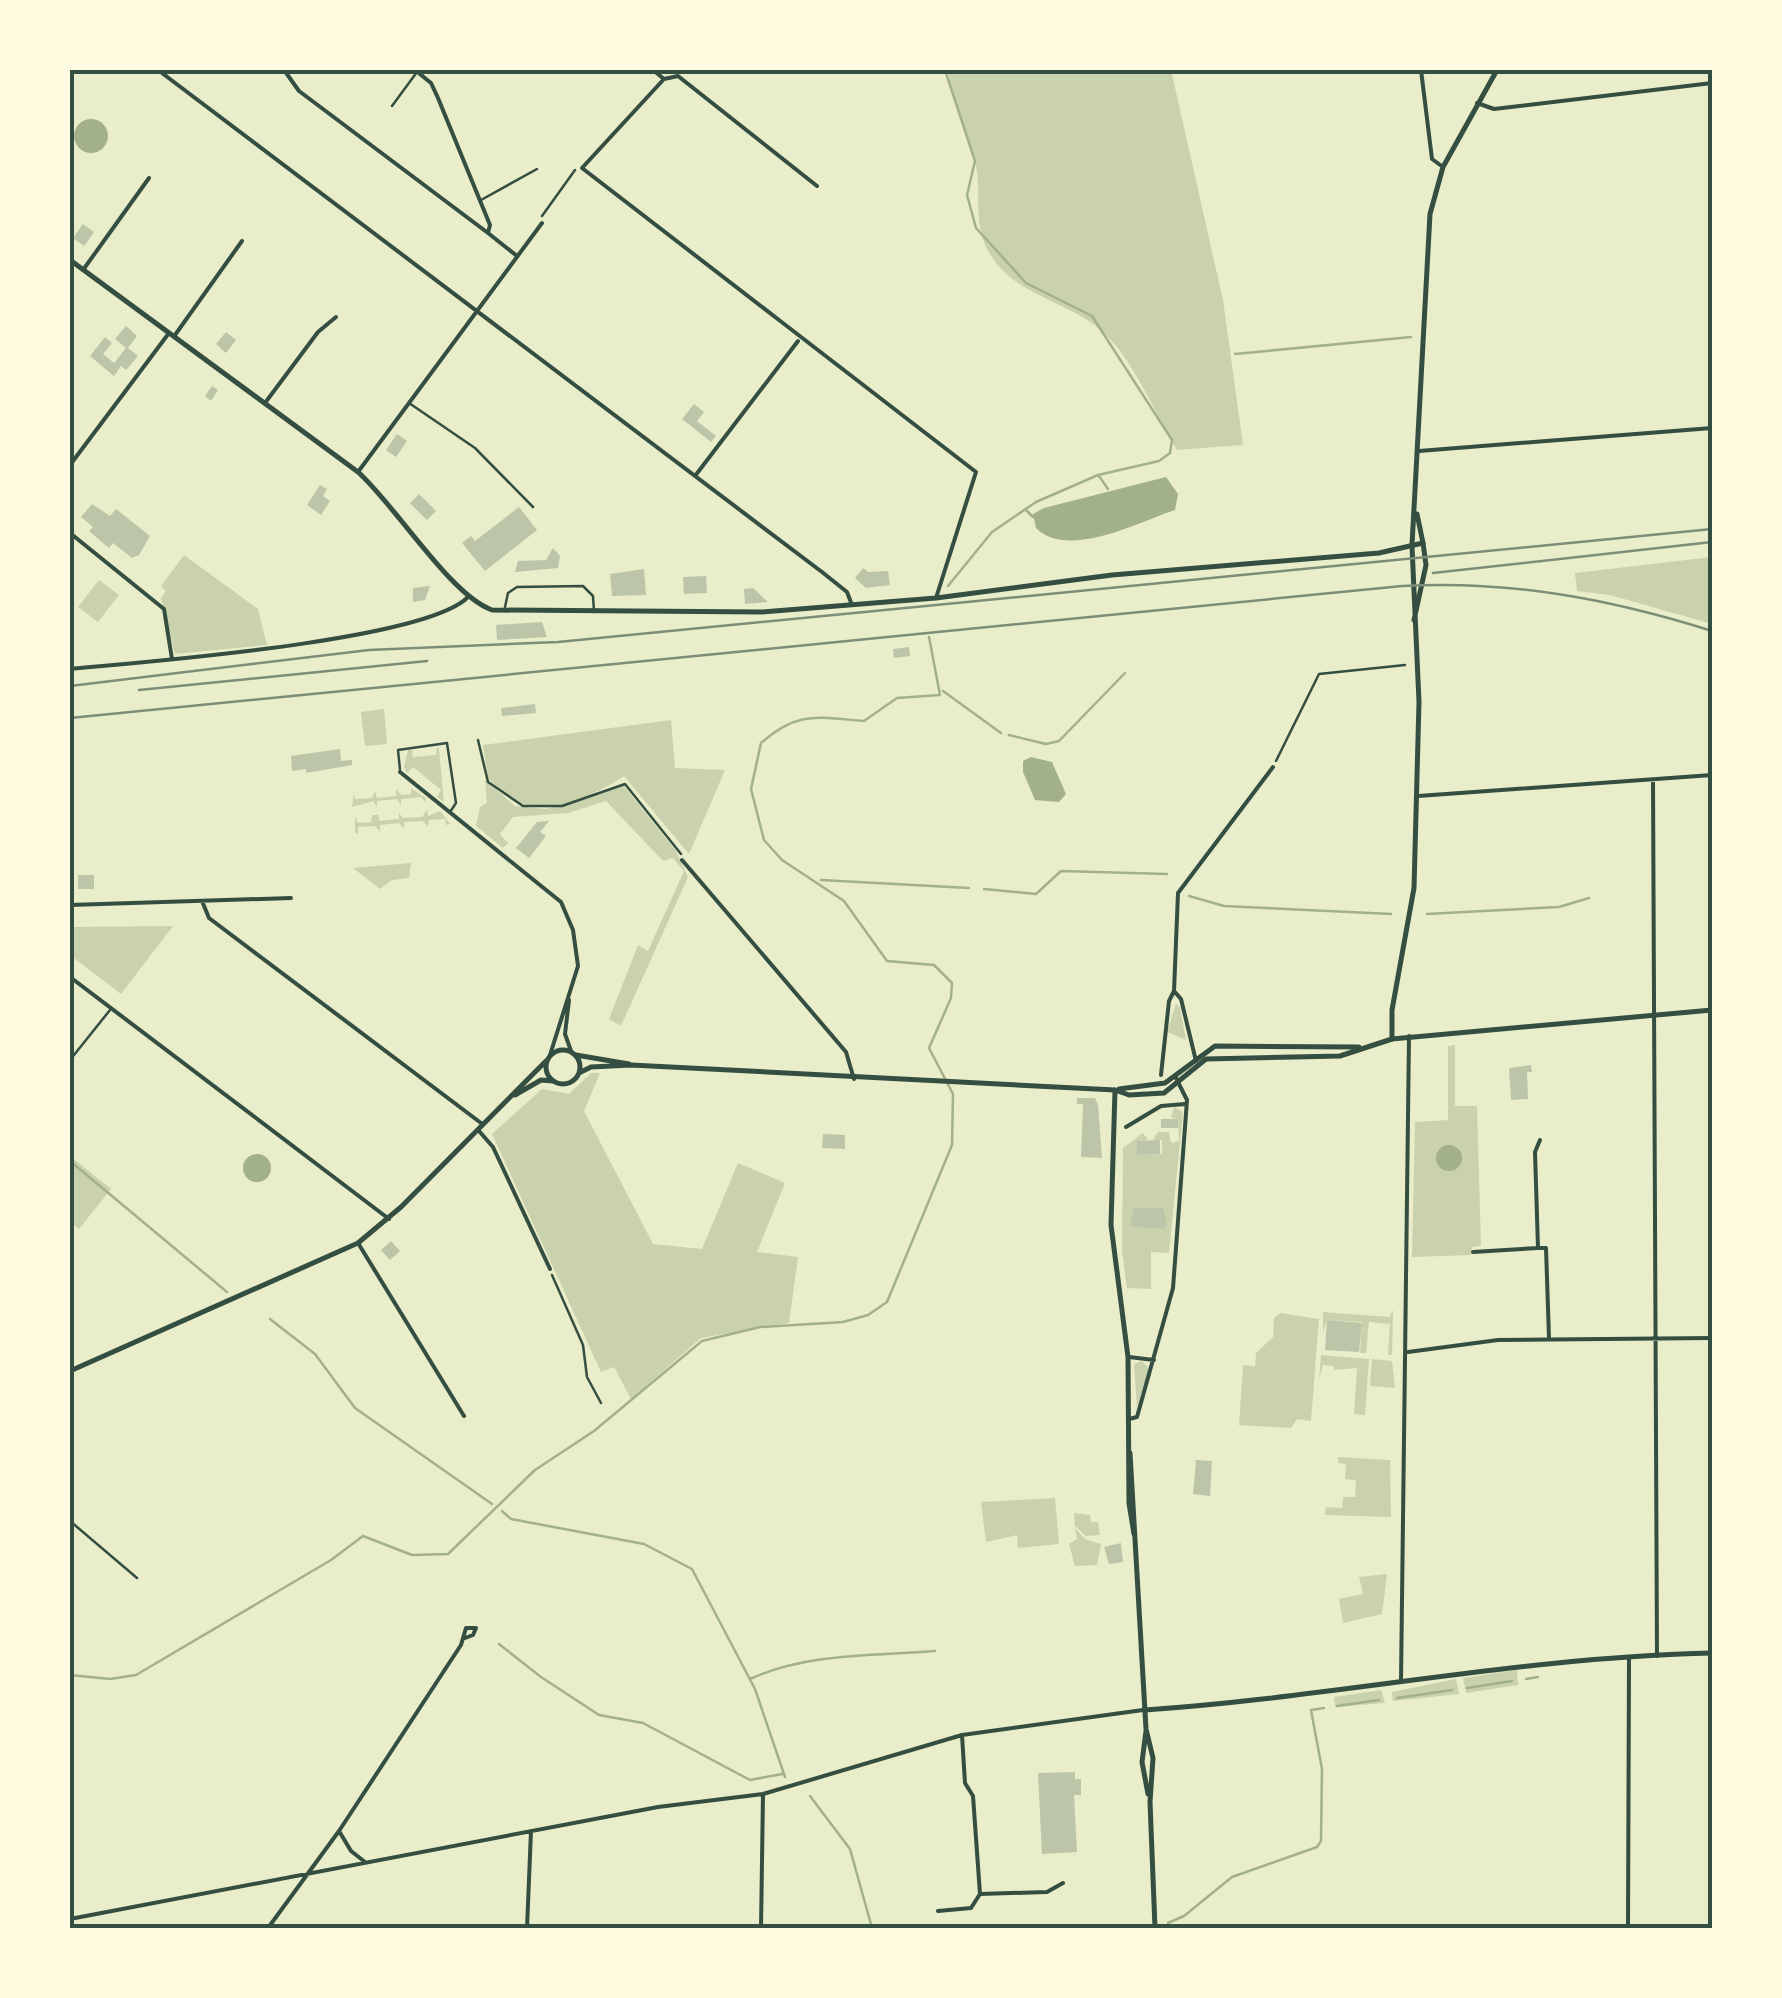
<svg xmlns="http://www.w3.org/2000/svg" width="1782" height="1998" font-family="'Noto Serif',serif">
  <style>
    .green { fill: #cad2ad }
    .water { fill: #a3b18a }
    .lines { fill: none; stroke-linecap: round; stroke-linejoin: round }
    .stream { stroke: #a3b18a; stroke-width: 2.5 }
    .building { fill: #bcc5a7 }
    .path { stroke: #344e41; stroke-width: 2.5 }
    .service { stroke: #344e41; stroke-width: 2.5 }
    .minor { stroke: #344e41; stroke-width: 4 }
    .tertiary { stroke: #344e41; stroke-width: 5 }
    .secondary { stroke: #344e41; stroke-width: 5 }
    .tram { stroke: #7c8e77; stroke-width: 2.5 }
    .rail { stroke: #7c8e77; stroke-width: 2.5 }
    .neatline { fill: none; stroke: #344e41; stroke-width: 4 }
  </style>
  <rect width="100%" height="100%" fill="#e9edc9"/>
  <!-- green -->
  <path class="green" d="M948,70H1171L1223,300L1243,445L1177,450C1156,415 1137,368 1109,338C1075,300 1013,299 987,249C972,219 983,188 974,158C965,127 953,102 948,70Z
    M184,555L258,609L267,645L175,654L161,598L166,591L161,586Z
    M1712,557V624L1610,595L1577,591L1575,573Z
    M99,580L119,595L98,622L78,607Z
    M384,709L387,744L365,746L361,712Z
    M671,720L675,768L725,770L689,854L624,776C597,794 552,815 519,803C507,799 496,786 488,778L483,745Z
    M437,747L439,749L444,802L437,797L441,790L413,767L407,773L404,767L408,750H412L413,757L436,755Z
    M485,780L515,806L546,809L623,785L676,851L688,877L621,1026L609,1019L638,945L648,951L684,871L673,858L663,861L606,801L568,813L513,817L500,834L508,843L503,848L476,826L480,807L487,803Z
    M411,788L426,798L425,802L421,797L401,799V805L397,799L377,801V807L373,801L352,807L354,793L355,799L372,798L375,791L377,798L396,796V789L401,795L411,794Z
    M427,810L428,816L440,811L450,824L446,825L445,819L429,820L428,827L423,821L404,822V829L399,823L380,825V832L375,826L358,827V834L355,832V817L358,823L371,822L372,815H378L380,821L399,819V813L403,818L422,817Z
    M411,863L409,878L392,880L380,889L353,868Z
    M173,926L121,994L70,955V927Z
    M1176,1004L1180,1007L1186,1040L1167,1032Z
    M1455,1045V1106H1477L1481,1246L1472,1247L1471,1255L1412,1257L1415,1122L1448,1120V1046Z
    M591,1073H600L584,1111L653,1244L702,1249L738,1163L785,1183L757,1252L798,1257L789,1323L701,1338L631,1399L614,1367L601,1372L492,1134L542,1089L569,1094Z
    M1174,1107L1183,1112L1169,1253L1151,1252V1289L1127,1288L1122,1251L1123,1148L1143,1133L1148,1140L1137,1141V1155L1162,1154V1140H1153L1158,1132H1169L1171,1143L1179,1141L1178,1119L1171,1118Z
    M70,1156L111,1189L79,1229L70,1222Z
    M1393,1310L1392,1355H1388L1390,1324L1369,1322L1366,1353H1360L1362,1322L1327,1320L1323,1332V1312L1389,1317Z
    M1280,1313L1319,1319L1311,1421L1297,1419L1291,1428L1239,1425L1243,1365L1255,1366L1256,1353L1273,1337L1274,1318Z
    M1321,1355L1369,1359L1365,1415L1354,1414L1357,1368L1334,1370V1366L1323,1365L1319,1380Z
    M1372,1359L1392,1361L1395,1388L1370,1386Z
    M1142,1361L1149,1369L1137,1407L1134,1364Z
    M1338,1457L1390,1460L1391,1517L1325,1515L1326,1507L1342,1508L1343,1497H1355L1356,1480L1345,1479L1346,1464L1338,1463Z
    M1055,1498L1059,1544L1018,1548L1017,1535L986,1542L981,1502Z
    M1074,1513L1090,1515L1091,1522H1098L1100,1535L1086,1536L1075,1526Z
    M1075,1528L1085,1539L1101,1544L1097,1565L1075,1566L1069,1544L1077,1539Z
    M1387,1574L1382,1614L1343,1623L1339,1599L1363,1594L1359,1577Z
    M1517,1670L1518,1685L1466,1693L1463,1678Z
    M1456,1679L1459,1694L1393,1701L1392,1692Z
    M1381,1690L1385,1703L1335,1707L1334,1697Z"/>
  <!-- water -->
  <path class="water" d="M74 136a17 17 0 1 1 34 0a17 17 0 1 1-34 0Z
    M1166,477L1178,494L1175,510C1138,522 1068,560 1036,528L1033,514L1044,508Z
    M1031,757L1052,762L1066,794L1059,802L1035,800L1023,772V761Z
    M1436 1158a13 13 0 1 1 26 0a13 13 0 1 1-26 0Z
    M243 1168a14 14 0 1 1 28 0a14 14 0 1 1-28 0Z"/>
  <g class="lines">
    <!-- stream -->
    <path class="stream" d="M945,70L975,161L967,195L976,228L1026,283L1092,316L1172,440L1170,453L1159,461L1098,475L1036,502L992,532L948,586
      M1235,354L1411,337
      M1099,476L1108,489
      M1025,509L1033,517
      M943,691L1001,733
      M1009,735L1046,744L1059,741L1125,673
      M821,880L969,888
      M984,889L1036,894L1061,871L1167,874
      M1189,896L1224,906L1391,914
      M1427,914L1559,907L1589,898
      M70,1161L227,1292
      M270,1319L315,1354L355,1408L492,1504
      M502,1511L511,1519L644,1544L692,1569L755,1689L785,1777
      M499,1644L541,1677L599,1715L643,1723L750,1780L782,1774
      M70,1675L110,1679L136,1675L331,1560L363,1536L412,1555L448,1554L535,1470L594,1431L702,1341L760,1327L843,1322L868,1315L887,1302L952,1145L953,1094L929,1048L951,998L952,983L934,965L887,961L844,901L782,860L764,840L751,789L761,743C799,709 821,718 864,721L897,698L940,695L929,637
      M750,1679C807,1653 872,1656 935,1651
      M1526,1679L1538,1677
      M1467,1688L1512,1681
      M1397,1698L1452,1690
      M1337,1706L1379,1700
      M810,1796L850,1849L872,1928
      M1168,1923L1184,1916L1232,1877L1317,1847L1321,1841L1322,1769L1311,1710L1324,1708"/>
  </g>
  <!-- building -->
  <path class="building" d="M83,224L94,232L84,246L73,238Z
    M126,326L137,336L128,348L138,356L126,370L121,366L114,376L90,356L105,337L112,343L103,354L114,363L126,348L115,339Z
    M226,332L236,340L226,353L216,344Z
    M212,386L218,390L211,401L205,396Z
    M694,404L704,412L697,421L716,436L711,442L682,419Z
    M397,434L407,441L396,457L386,450Z
    M320,485L327,489L323,496L330,501L321,515L307,505Z
    M419,494L436,511L427,520L410,503Z
    M92,504L110,516L116,509L150,536L139,555L132,558L113,543L109,548L89,531L93,527L81,517Z
    M519,507L537,530L485,571L462,543L471,536L475,541Z
    M553,548L560,556L558,568L515,572L518,561L546,560Z
    M863,568L868,572L888,571L890,585L866,588L855,578Z
    M644,569L646,595L612,596L610,574Z
    M706,576L707,593L684,594L683,577Z
    M430,586L425,600L413,602V588Z
    M753,588L768,602L745,604L744,589Z
    M542,622L547,637L497,640L496,625Z
    M909,647L910,656L894,658L893,649Z
    M535,704L536,713L502,716L501,708Z
    M340,749L341,761L352,760V765L306,773V769L292,771L291,756Z
    M549,821L540,832L546,836L529,858L516,848L537,822Z
    M78,875H94V889H78Z
    M1531,1065L1532,1072H1527L1528,1099L1511,1100L1509,1068Z
    M1077,1098H1095L1098,1105L1102,1158L1081,1157L1083,1104H1077Z
    M1161,1119H1178V1128H1161Z
    M823,1134L845,1135V1149L822,1148Z
    M1160,1140V1154L1137,1155V1141Z
    M1134,1208H1163L1167,1225L1163,1229L1130,1226Z
    M391,1241L400,1251L390,1260L381,1250Z
    M1327,1320L1362,1323L1359,1352L1325,1350Z
    M1196,1460L1212,1461L1210,1496L1193,1494Z
    M1121,1543L1123,1562L1109,1564L1104,1547Z
    M1075,1772V1779H1081V1795H1074L1077,1852L1042,1854L1038,1773Z"/>
  <g class="lines">
    <!-- path -->
    <path class="path" d="M542,216L575,170
      M478,740L488,782L523,806H562L625,784L681,854
      M1276,761L1319,674L1405,665
      M552,1275L583,1345L587,1377L601,1403"/>
    <!-- service -->
    <path class="service" d="M392,106L417,72
      M481,200L537,169
      M409,403L475,448L533,507
      M505,607L508,593L517,587L583,586L593,596L594,612
      M400,770L398,750L447,743L456,803L450,812
      M70,1060L110,1010
      M70,1521L137,1578"/>
    <!-- minor -->
    <path class="minor" d="M158,70L822,572L847,592L852,605
      M284,70L299,91L488,233
      M415,70L431,83L438,98L490,225L488,233L517,256
      M653,70L664,79
      M1421,70L1432,159L1443,167
      M664,79L582,168C714,269 844,371 976,472L936,598
      M664,79L678,76L817,186
      M1477,103L1494,109L1712,83
      M83,270L149,178
      M175,335L242,241
      M265,403L318,332L336,317
      M1419,451L1712,428
      M70,465L169,333
      M358,472L542,223
      M695,476L798,341
      M70,533L164,609L172,659
      M70,669C143,662 425,641 468,597
      M400,772L561,902L573,930L578,966L550,1055
      M1653,780L1657,1656
      M1418,796L1712,775
      M682,860L846,1052L854,1079
      M202,901L209,918L481,1123
      M70,905L291,898
      M70,977L389,1219
      M1174,991L1181,999L1196,1061
      M569,1000L565,1034L571,1051
      M1161,1075L1169,1001L1174,991L1178,893L1273,767
      M1126,1127L1161,1106L1185,1104
      M479,1131L493,1147L550,1269
      M1540,1140L1535,1152L1538,1248H1546L1549,1338
      M358,1243L464,1416
      M1473,1252L1538,1248
      M1408,1352L1498,1340L1712,1338
      M1129,1357L1154,1360
      M1129,1419L1137,1417L1173,1288L1187,1100L1175,1076
      M1401,1681L1409,1036
      M962,1735L965,1783L973,1796L980,1894L1047,1892L1063,1883
      M339,1831L351,1851L365,1862
      M938,1911L971,1908L980,1894
      M70,1919L658,1807L763,1794L962,1735L1143,1710
      M268,1928L339,1831L461,1645L466,1628H476L473,1635L465,1638
      M527,1928L531,1831
      M761,1928L763,1794
      M1628,1928L1629,1658"/>
    <!-- tertiary -->
    <path class="tertiary" d="M1417,514L1423,543
      M1412,545L1430,214L1443,167L1497,70
      M1392,1039L1712,1010
      M546 1067a17 17 0 1 1 34 0a17 17 0 1 1-34 0Z
      M576,1055L629,1064
      M579,1073L591,1067L631,1065L1115,1090
      M515,1095L541,1080L553,1081
      M70,1371L358,1243L401,1207L546,1061
      M1145,1710C1335,1697 1522,1657 1712,1653"/>
    <!-- secondary -->
    <path class="secondary" d="M70,260L358,472C396,506 450,595 492,610L761,612L936,598L1112,575L1379,553L1423,543L1426,565L1414,620
      M1119,1089L1165,1083L1215,1046L1359,1047
      M1115,1090L1129,1095L1164,1093L1206,1059L1340,1056L1392,1039V1010L1414,888L1419,702L1412,546
      M1115,1090L1111,1225L1128,1357L1129,1503L1134,1534
      M1130,1453L1146,1729L1153,1758L1150,1802L1155,1928
      M1146,1731L1142,1762L1148,1794"/>
    <!-- tram -->
    <path class="tram" d="M70,686L369,650L558,642L1712,529
      M139,690L427,661"/>
    <!-- rail -->
    <path class="rail" d="M1433,573L1712,542
      M70,718L1402,586C1509,580 1611,599 1712,631"/>
  </g>
  <!-- border -->
  <rect width="1782" height="1998" fill="none" stroke="#fefae0" stroke-width="145"/>
  <rect x="72" y="72" width="1638" height="1854" class="neatline"/>
</svg>
